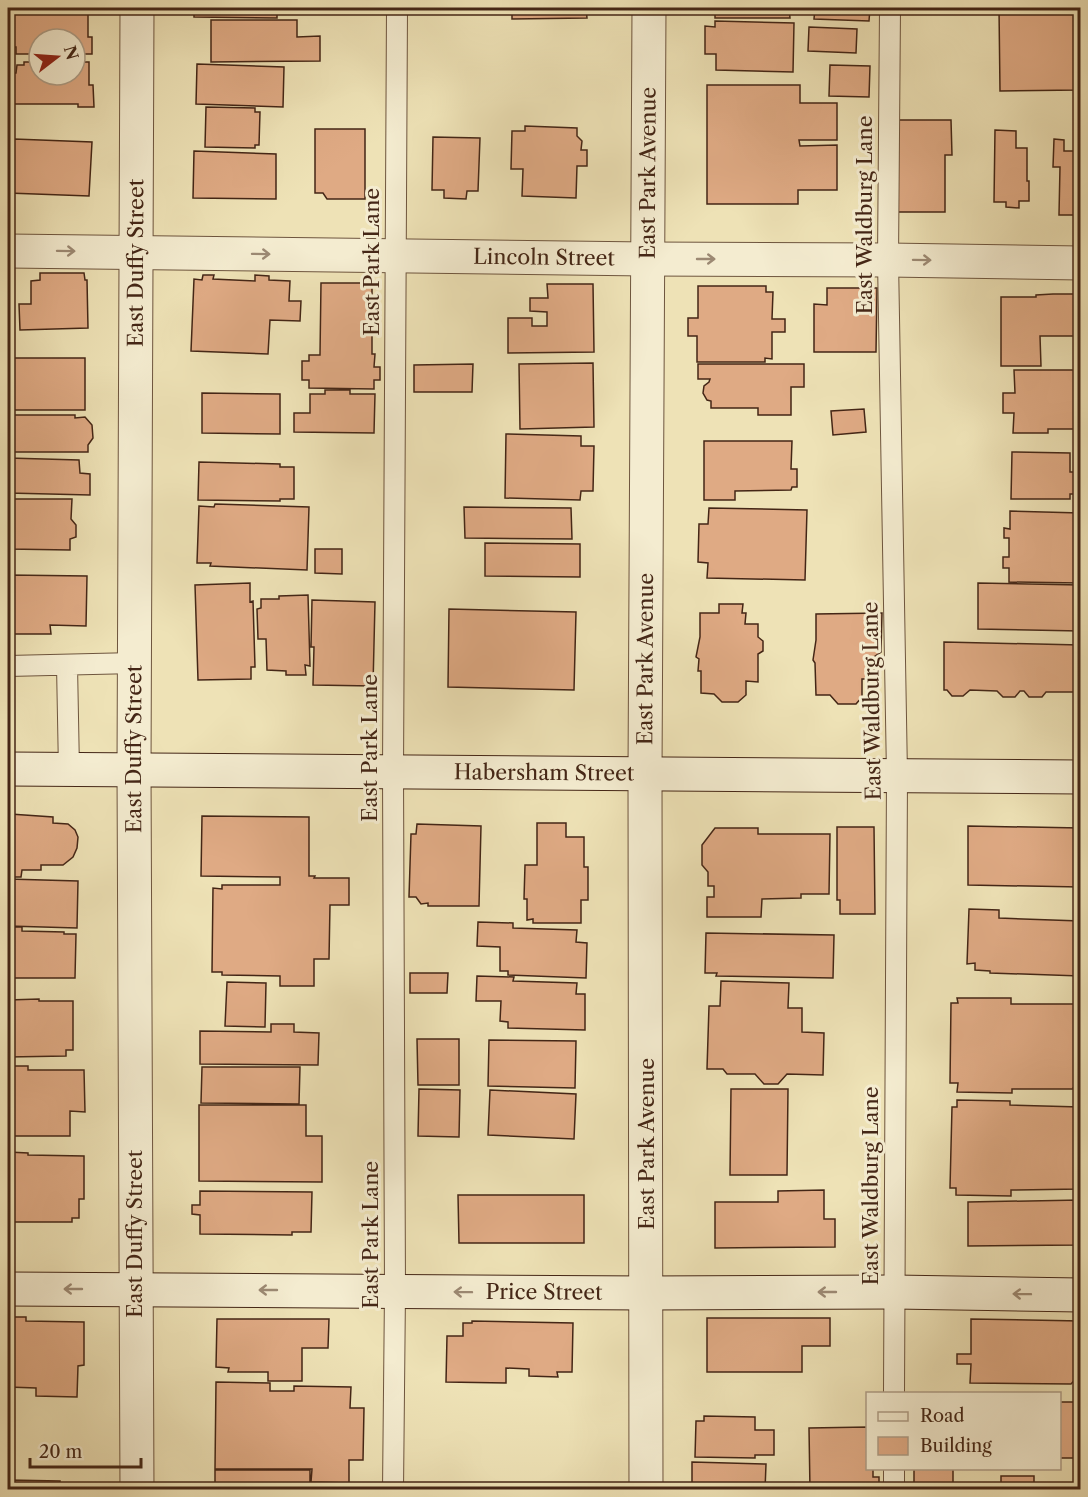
<svg xmlns="http://www.w3.org/2000/svg" width="1088" height="1497" font-family="'Libre Caslon Text',serif">
  <style>
    .building { fill: #dfaa84; stroke: #442616; stroke-width: 1.5 }
    .lines { fill: none; stroke-linecap: round; stroke-linejoin: round }
    .lane-casing { stroke: #6e553e; stroke-width: 22 }
    .street-casing { stroke: #6e553e; stroke-width: 35 }
    .secondary-casing { stroke: #442616; stroke-width: 35 }
    .lane { stroke: #f4ecd0; stroke-width: 20 }
    .street { stroke: #f4ecd0; stroke-width: 33 }
    .secondary { stroke: #f4ecd0; stroke-width: 33 }
    .oneway { stroke: #9c8973 }
    .labels { text-anchor: middle; stroke-width: 6; stroke-linejoin: round; paint-order: stroke }
    .street-label { font-size: 21px; fill: #442616; stroke: #f4ecd0 }
  </style>
  <rect width="100%" height="100%" fill="#eee2b6"/>
  <filter id="stains"><feTurbulence type="fractalNoise" baseFrequency=".00333" numOctaves="4"/><feColorMatrix values="0 0 0 0 .2 0 0 0 0 .09 0 0 0 0 .02 0 0 0 .5 -.17"/></filter>
  <radialGradient id="worn" r=".72"><stop offset=".6" stop-color="#630" stop-opacity="0"/><stop offset="1" stop-color="#630" stop-opacity=".3"/></radialGradient>
  <!-- building -->
  <path class="building" d="M8,8H82L8,10Z
    M194,8H277V18L194,17Z
    M334,8H376V13H334Z
    M512,8H586L587,18L512,19Z
    M710,8H789L790,18H715V14H710Z
    M815,8H870L869,21L814,19Z
    M999,8H1077L1079,90L1000,91Z
    M8,11H81V14H88V37H92V54H75V39H39V54H16V47H8Z
    M211,20H297V37L320,36V61L211,62Z
    M715,21L794,23L793,72L716,70V54H705V26L715,27Z
    M809,27L857,29L856,53L808,51Z
    M24,62H39V75H75V62H89V85H93L94,107H78V104H8V73H16L17,65H24Z
    M197,64L284,67L283,107L196,104Z
    M830,65L870,66L869,97L829,96Z
    M707,85H800V103H837V140H799L800,146L837,145V190H798V204H707Z
    M206,107L255,108V112H260L259,145H255V148L205,147Z
    M895,120H951L952,155H945V212H894Z
    M525,126L577,128V136L582,141L581,150H587V166H577L576,198L522,196L523,169H511L512,131H525Z
    M315,129H365V199H327L323,193H315Z
    M995,130L1016,131V148H1027V181H1029V201H1019V208L1006,207V202H994Z
    M433,137L480,138L478,191H467L466,199L444,198V190H432Z
    M14,139L92,142L89,196L8,193V151H13Z
    M1054,139L1064,140V151H1080V215H1059L1060,167H1053Z
    M194,151L276,154V199L193,198Z
    M40,273H84L85,280H87L88,328L20,330L19,304H31V281L40,280Z
    M203,275H214L213,279L255,281V275L269,276V280L290,281L289,301H301L300,321L270,320L268,354L191,351L194,279L202,280Z
    M321,283H372V354H375L374,367H380V380H374V389L309,388V380H302V361H309V355H320Z
    M547,284H593L594,352L508,353V318H532V326H547V312L530,311V298H548Z
    M698,286H766V292H773L772,319H785V332H772V359L765,358V362H697V336H688V318H698Z
    M827,288H877L876,352H814V304L827,305Z
    M1053,294H1080V336H1040L1041,366H1001V297H1036V295Z
    M8,358H85V410H8Z
    M593,363L594,427L520,429L519,364Z
    M473,364L472,392H414V365Z
    M698,364H804V387H791V415H758V408H711V401L707,400L703,393L704,386L709,382L710,379H698Z
    M1014,370H1074L1080,375V429H1048V433H1013L1014,413H1003V393H1015Z
    M325,390H350V394H375L374,433L294,432V413H310V394H325Z
    M202,393L280,394V434L202,433Z
    M864,409L866,432L833,435L831,411Z
    M8,415H75V418L85,417L92,425L93,438L88,445V452H8Z
    M506,434L581,436V446H594L593,491H581L580,500L505,498Z
    M704,441H792L791,469H797V487H792L791,490L735,491V500H704Z
    M1012,452L1070,453V472H1080V494H1070V499H1011Z
    M8,458L79,460L80,473L90,474V495L8,493Z
    M199,462L280,464V467H294V499H280V501L198,500Z
    M8,499H72L71,519L76,525V537L70,539V550L8,549Z
    M215,504L309,507L307,570L210,566L211,563H197L199,506L214,507Z
    M464,507L571,508L572,539L465,538Z
    M709,508L807,510L805,580L707,578L708,563L698,562L699,524H708Z
    M1010,511L1080,513V583L1009,582V568H1003V557H1009V538H1004V528L1010,529Z
    M485,543L580,544V577L485,576Z
    M315,549H342V574L315,573Z
    M8,575L87,576L86,626L50,625L51,634H8Z
    M250,583V602L253,601L255,667H251V679L198,680L195,585Z
    M978,583L1080,585V631L978,629Z
    M308,595L310,666L305,665L306,675H286V671L267,670L266,639H258L257,609L261,608V599H279V596Z
    M312,600L375,602L373,686L313,685L314,647H311Z
    M719,604H743L742,613H746L745,624H758V637L763,641V651L758,654V682L746,681V695L738,702H722L714,694L701,693V671H698L699,659L696,657L700,637V613H719Z
    M449,609L576,612L574,690L448,687Z
    M882,613L881,652L874,657V673H872L871,679H862V697L856,704H838L830,695H816L815,663L813,660L816,640V614Z
    M944,642L1080,645V698L1074,692H1046L1042,697H1029L1024,691H1020L1015,697H1003L997,691L970,690L963,696H952L947,690H944Z
    M10,814L53,817V823L68,824L75,830L78,837L77,848L73,857L63,865H41V870H22L21,877H8V817H10Z
    M202,816L309,817V876H315L314,878H349V905H330L329,959H314V986H280V976L222,975V972H212L213,888L222,889V885H280V877L201,876Z
    M537,823H566V837H584V867H588V900H581V923H533V919L527,920V899H524L525,865H537Z
    M417,824L481,826L479,906H428V903L421,904L416,897H409L411,834H416Z
    M968,826L1080,828V887L968,885Z
    M837,827H874L875,914H840V900H837Z
    M715,828H758V834H830L829,894H801V898L762,899L761,917H707V897H714V886H708V872L702,865V845Z
    M8,879L78,881L77,928L8,926Z
    M969,909L999,910V918L1080,921V976L990,973V971L975,970V963L967,964Z
    M478,922L513,923V928L577,930L576,942L587,943L586,978L508,975V971H500V947L477,946Z
    M8,927H22V931L64,932V934H76L75,978H8Z
    M706,933L834,935L833,978L716,976L717,973H705Z
    M410,973H448L447,993H410Z
    M477,976L514,977L513,981L577,983L576,994H585V1030L508,1028V1022L500,1021L501,1001H476Z
    M721,981L789,983L788,1008H802V1032L824,1033L823,1075L787,1074L778,1084H764L755,1074H727L723,1069H707L709,1006H720Z
    M227,982L266,983L265,1027L225,1026Z
    M957,998H1011V1004H1080V1087L1073,1088V1089H1012V1093L957,1092L958,1083H950L951,1003H958Z
    M39,999V1001H73V1050H66V1056L8,1057V1000Z
    M271,1024H294V1032L319,1033L318,1065L200,1064V1031L271,1032Z
    M417,1039H459V1085H418Z
    M489,1040L576,1041L575,1088L488,1086Z
    M8,1066H28V1070H84L85,1112L70,1111V1136H8Z
    M202,1067H300L299,1104L201,1103Z
    M419,1089L460,1090L459,1137L418,1136Z
    M731,1089H788L787,1175H730Z
    M490,1090L576,1094L574,1139L488,1135Z
    M957,1100L1010,1101V1105L1080,1107V1189L1011,1190V1196L956,1195V1188H950L952,1107H957Z
    M199,1105H306V1136H322V1182L199,1181Z
    M8,1152L28,1153V1155L84,1156V1199H79V1218H72V1222H8Z
    M824,1190V1219H835V1247L715,1248V1202H778V1191Z
    M200,1191L312,1192L311,1232H292V1235L200,1234V1215L192,1214V1205H200Z
    M458,1195H584V1243H459Z
    M1080,1200V1245L968,1246V1202Z
    M8,1317H26V1321L84,1322V1365L78,1366L77,1397L36,1396V1388L8,1387Z
    M707,1318H830V1346H802V1372H707Z
    M217,1319H329L328,1348H302V1381H268V1372H228L229,1368L216,1367Z
    M971,1319L1080,1321V1374L1071,1384L970,1383L971,1364H957V1354H971Z
    M472,1321L573,1323L572,1372H557L558,1377L529,1376V1369L506,1368V1383L446,1382L447,1336H463V1323H472Z
    M216,1382L270,1383V1391H294V1386L351,1387L350,1408H364L363,1460H349V1483L311,1482L312,1469H215Z
    M1060,1402H1076V1458H1060Z
    M704,1416L755,1417V1430H774V1455H755V1458L695,1457L696,1421H704Z
    M868,1427V1468H873V1477H879V1490H810L809,1428Z
    M692,1462L766,1464L765,1490H692Z
    M914,1468H953V1490H914Z
    M215,1470H310V1490H215Z
    M1001,1476H1034V1483H1062V1490H1001Z
    M8,1480L60,1481L59,1490H8Z"/>
  <g class="lines">
    <defs>
      <path id="lane" d="M890,8L888,260L897,775L894,1394
        M67,665L69,770
        M8,666L135,663
        M393,1490L395,1291L393,772L397,8
        M894,1490V1468"/>
      <g id="street">
        <path id="s1" d="M8,251L647,259L888,260L1080,263"/>
        <path id="s2" d="M137,1490L134,770L137,8"/>
        <path id="s3" d="M646,1490L645,774L649,8"/>
      </g>
      <g id="secondary">
        <path id="s4" d="M8,769L1080,777"/>
        <path id="s5" d="M8,1289L647,1293L895,1292L1080,1295"/>
      </g>
    </defs>
    <!-- lane casing -->
    <use href="#lane" class="lane-casing"/>
    <!-- street casing -->
    <use href="#street" class="street-casing"/>
    <!-- secondary casing -->
    <use href="#secondary" class="secondary-casing"/>
    <!-- lane -->
    <use href="#lane" class="lane"/>
    <!-- street -->
    <use href="#street" class="street"/>
    <!-- secondary -->
    <use href="#secondary" class="secondary"/>
  </g>
  <!-- one-way arrows -->
  <defs><path id="oneway-shaft" d="M-6 0H5M1.5-3L5.5 0L1.5 3" fill="none" stroke-width="1.6" stroke-linecap="round" stroke-linejoin="round" transform="scale(1.5)"/></defs>
  <g class="oneway">
    <use href="#oneway-shaft" transform="translate(66 251) rotate(1)"/>
    <use href="#oneway-shaft" transform="translate(261 254) rotate(1)"/>
    <use href="#oneway-shaft" transform="translate(706 259)"/>
    <use href="#oneway-shaft" transform="translate(922 260) rotate(1)"/>
    <use href="#oneway-shaft" transform="translate(73 1289) rotate(-180)"/>
    <use href="#oneway-shaft" transform="translate(268 1290) rotate(-180)"/>
    <use href="#oneway-shaft" transform="translate(463 1292) rotate(-179)"/>
    <use href="#oneway-shaft" transform="translate(827 1292) rotate(180)"/>
    <use href="#oneway-shaft" transform="translate(1022 1294) rotate(-179)"/>
  </g>
  <g class="labels">
    <!-- street labels -->
    <g class="street-label">
      <text dy="7" stroke="none"><textPath href="#s3" startOffset="1317">East Park Avenue</textPath></text>
      <text transform="translate(865 215) rotate(-90)" y="7">East Waldburg Lane</text>
      <text dy="7" stroke="none"><textPath href="#s1" startOffset="536">Lincoln Street</textPath></text>
      <text transform="translate(372 262) rotate(-90)" y="7">East Park Lane</text>
      <text dy="7" stroke="none"><textPath href="#s2" startOffset="1227">East Duffy Street</textPath></text>
      <text dy="7" stroke="none"><textPath href="#s3" startOffset="831">East Park Avenue</textPath></text>
      <text transform="translate(872 701) rotate(-91)" y="7">East Waldburg Lane</text>
      <text transform="translate(370 748) rotate(-90)" y="7">East Park Lane</text>
      <text dy="7" stroke="none"><textPath href="#s2" startOffset="741">East Duffy Street</textPath></text>
      <text dy="7" stroke="none"><textPath href="#s4" startOffset="536">Habersham Street</textPath></text>
      <text transform="translate(647 1144) rotate(-90)" y="7">East Park Avenue</text>
      <text transform="translate(871 1186) rotate(-90)" y="7">East Waldburg Lane</text>
      <text transform="translate(135 1234) rotate(-90)" y="7">East Duffy Street</text>
      <text transform="translate(371 1235) rotate(-90)" y="7">East Park Lane</text>
      <text dy="7" stroke="none"><textPath href="#s5" startOffset="536">Price Street</textPath></text>
    </g>
  </g>
  <!-- margin -->
  <rect width="1088" height="1497" fill="none" stroke="#eee2b6" stroke-width="30"/>
  <rect x="9" y="9" width="1070" height="1479" fill="none" stroke="#442616" stroke-width="3"/>
  <rect x="15" y="15" width="1058" height="1467" fill="none" stroke="#442616" stroke-width="1.5"/>
  <!-- legend -->
  <rect x="866" y="1392" width="195" height="78" fill="#f4ecd0" stroke="#ae9d86" stroke-width="1.5"/>
  <rect x="878" y="1412" width="30" height="9" fill="#f4ecd0" stroke="#ae9d86" stroke-width="1.5"/>
  <text x="920" y="1422" font-size="18" fill="#442616">Road</text>
  <rect x="878" y="1437" width="30" height="18" fill="#dfaa84" stroke="#ae9d86" stroke-width="1.5"/>
  <text x="920" y="1452" font-size="18" fill="#442616">Building</text>
  <!-- north arrow -->
  <g transform="translate(57 57) rotate(73)"><circle r="28" fill="#f4ecd0" stroke="#ae9d86" stroke-width="1.5"/>
  <path d="M0-4.5L10 22L0 15L-10 22Z" fill="#8f2418"/>
  <text y="-9" font-size="16" font-weight="bold" text-anchor="middle" fill="#442616">N</text>
  </g>
  <!-- scale -->
  <path d="M30 1458v9h111v-9" fill="none" stroke="#442616" stroke-width="3"/>
  <text x="39" y="1458" font-size="18" fill="#442616" stroke="#f4ecd0" stroke-width="4.5" paint-order="stroke">20 m</text>
  <rect width="100%" height="100%" filter="url(#stains)"/>
  <rect width="100%" height="100%" fill="url(#worn)"/>
</svg>
